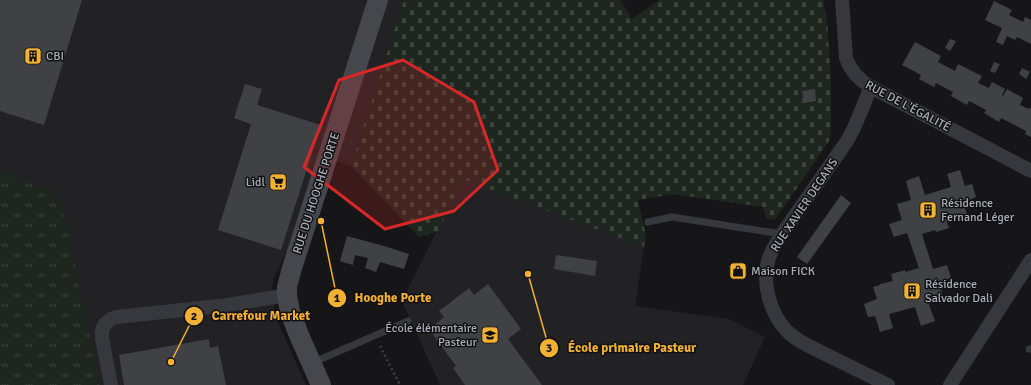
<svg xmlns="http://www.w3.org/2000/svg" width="1031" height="385" font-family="Signika,sans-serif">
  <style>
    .built { fill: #222225 }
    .grass { fill: url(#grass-tufts) }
    .cemetery { fill: url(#cemetery-stones) }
    .building { fill: #404145 }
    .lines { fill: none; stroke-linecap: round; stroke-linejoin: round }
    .path { stroke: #3d3f44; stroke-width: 2.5; stroke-dasharray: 2 3; stroke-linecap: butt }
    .lane { stroke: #37383d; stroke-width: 7 }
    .street { stroke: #37383d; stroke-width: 14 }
    .secondary { stroke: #45474d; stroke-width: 20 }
    .marked { fill: #d62828; fill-opacity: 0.2; stroke: #d62828; stroke-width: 3; stroke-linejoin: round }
    .labels { text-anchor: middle; stroke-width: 3; stroke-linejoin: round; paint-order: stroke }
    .poi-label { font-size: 12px; fill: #a8adb8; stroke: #111113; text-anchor: start }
    .street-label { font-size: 12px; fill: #a8adb8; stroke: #111113 }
    .leader { fill: none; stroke: #f2b134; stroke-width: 1.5 }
    .callout-dot { fill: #f2b134; stroke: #111113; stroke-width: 1.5 }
    .mark-label { font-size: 12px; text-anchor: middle; font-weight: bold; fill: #111 }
    .callout-label { font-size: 13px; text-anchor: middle; font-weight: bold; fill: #f2b134; stroke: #111113; stroke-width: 3; stroke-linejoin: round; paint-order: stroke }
  </style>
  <defs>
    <pattern id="grass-tufts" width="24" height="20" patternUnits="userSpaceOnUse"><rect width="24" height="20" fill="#1e261f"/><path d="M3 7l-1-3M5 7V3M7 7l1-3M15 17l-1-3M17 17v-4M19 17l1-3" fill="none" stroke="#3c433d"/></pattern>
    <pattern id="cemetery-stones" width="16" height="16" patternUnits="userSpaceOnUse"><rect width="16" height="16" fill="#1e261f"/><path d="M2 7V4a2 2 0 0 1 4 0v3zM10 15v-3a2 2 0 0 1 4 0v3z" fill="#3c433d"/></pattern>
  </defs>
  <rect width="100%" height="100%" fill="#161618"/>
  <!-- built -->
  <path class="built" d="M0,0H404L351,166L319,156L288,249L274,277L272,289L274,310L280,327L306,385H100L56,193L0,170Z
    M463,178L644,247L635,306L729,319L765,337L743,385H440L402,301Z"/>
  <!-- grass -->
  <path class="grass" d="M0,170L56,193L64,213L100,385H0Z"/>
  <!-- cemetery -->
  <path class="cemetery" d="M404,0H620L632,19L659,0H823L827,18L831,84V130L829,141L775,220L766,218L763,207L673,194L638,200L646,235L644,247L463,179L437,232L419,237L351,166Z"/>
  <!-- building -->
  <path class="building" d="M0,0H82L44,125L0,111Z
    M994,1L1012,10L1009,15L1023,22L1025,17L1031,20V44L1017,37L1015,40L1007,36L1003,45L996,42L1002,28L985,20Z
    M950,39L956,41L950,51L945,48Z
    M915,42L941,56L938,62L955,71L958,64L982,76L978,83L989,88L992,82L1005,89L1002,95L1003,96L1007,89L1023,98L1020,105L1029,109V108H1031V137L1025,134L1026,131L1001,118L999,122L984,113L986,110L969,101L967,105L951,96L953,92L936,83L934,87L919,79L921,75L902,65Z
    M994,62L1000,64L995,73L990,71Z
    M1022,68L1030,72L1026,79L1019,74Z
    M245,84L262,89L257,105L321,125L281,250L218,230L251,124L234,118Z
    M815,89L816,101L804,103L802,91Z
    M960,170L965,186L972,184L976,197L963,203L967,214L960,216V218L947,222L949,228L936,232L935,230L922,234L933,269L947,265L951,278L939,282L943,297L928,302L935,321L921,326L915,307L889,314L893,328L880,332L875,316L868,317L864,304L877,299L873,287L880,285V284L893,281L891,274L905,270V272L919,268L907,233L894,237L889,224L902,220L897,204L911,200L906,181L919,176L925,195L951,187L947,174Z
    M841,195L851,203L807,264L797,257Z
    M347,236L384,246L409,254L404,269L380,262L376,272L365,268L368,258L355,255L353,265L340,261Z
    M556,255L597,261L595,276L554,269Z
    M488,284L521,329L508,339L542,385H465L453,368L456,366L429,329L444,317L439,311L469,288L474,295Z
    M209,339L210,348L218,346L226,385H124L119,355Z"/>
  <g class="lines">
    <!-- path -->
    <path class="path" d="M380,346L400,385"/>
    <!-- lane -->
    <path class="lane" d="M648,222L672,217L782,234
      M1029,349H1031
      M312,363L408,321"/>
    <!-- street -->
    <path class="street" d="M842,0L846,58C851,72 859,80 871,87L1031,171
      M871,87L854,128L847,141L782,234C777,242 772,249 769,258C761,281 770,315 788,332C799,343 814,348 827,355C847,365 868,375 888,385
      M111,385L102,338V330L105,324L111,319L117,317L228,305L287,295
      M950,385L1031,260"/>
    <!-- secondary -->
    <path class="secondary" d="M321,385L299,335L290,312L287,295V287L292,268L378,0"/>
  </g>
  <!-- marked area -->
  <path class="marked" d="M403,60L474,102L498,170L454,211L385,229L304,167L339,80Z"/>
  <!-- icons -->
  <defs>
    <symbol id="building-square" viewBox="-11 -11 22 22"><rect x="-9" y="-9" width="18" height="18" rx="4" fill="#f2b134" stroke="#111113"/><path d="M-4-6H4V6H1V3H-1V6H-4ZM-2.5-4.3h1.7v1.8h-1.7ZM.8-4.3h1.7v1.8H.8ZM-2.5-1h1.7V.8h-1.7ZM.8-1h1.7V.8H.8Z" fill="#111"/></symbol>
    <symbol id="supermarket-square" viewBox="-11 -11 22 22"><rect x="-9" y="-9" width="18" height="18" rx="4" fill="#f2b134" stroke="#111113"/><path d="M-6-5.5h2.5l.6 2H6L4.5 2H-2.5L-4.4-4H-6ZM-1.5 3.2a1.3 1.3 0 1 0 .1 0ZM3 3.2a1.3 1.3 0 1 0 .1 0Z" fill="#111"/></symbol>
    <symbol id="shop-square" viewBox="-11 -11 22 22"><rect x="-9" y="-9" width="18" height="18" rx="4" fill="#f2b134" stroke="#111113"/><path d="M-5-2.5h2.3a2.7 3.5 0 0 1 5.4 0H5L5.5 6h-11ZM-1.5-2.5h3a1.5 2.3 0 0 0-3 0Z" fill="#111"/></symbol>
    <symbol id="school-square" viewBox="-11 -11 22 22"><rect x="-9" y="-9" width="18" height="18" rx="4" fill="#f2b134" stroke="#111113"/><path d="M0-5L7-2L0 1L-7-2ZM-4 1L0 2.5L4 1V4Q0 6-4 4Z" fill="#111"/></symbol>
  </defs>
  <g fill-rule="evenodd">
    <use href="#building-square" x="23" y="46" width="20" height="20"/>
    <use href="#supermarket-square" x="268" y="172" width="20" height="20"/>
    <use href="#building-square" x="918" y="200" width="20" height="20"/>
    <use href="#shop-square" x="728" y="261" width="20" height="20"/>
    <use href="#building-square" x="902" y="281" width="20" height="20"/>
    <use href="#school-square" x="480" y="325" width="20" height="20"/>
  </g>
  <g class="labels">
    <!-- poi labels -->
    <g class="poi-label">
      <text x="46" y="60">CBI</text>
      <text x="265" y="186" text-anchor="end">Lidl</text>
      <text x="941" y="207">Résidence<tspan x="941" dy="14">Fernand Léger</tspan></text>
      <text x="751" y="275">Maison FICK</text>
      <text x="925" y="288">Résidence<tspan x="925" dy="14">Salvador Dali</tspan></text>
      <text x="477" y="332" text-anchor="end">École élémentaire<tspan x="477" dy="14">Pasteur</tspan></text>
    </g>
    <!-- street labels -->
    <g class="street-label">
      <text transform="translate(908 106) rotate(28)" y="4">RUE DE L'ÉGALITÉ</text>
      <text transform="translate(316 193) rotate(-72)" y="4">RUE DU HOOGHE PORTE</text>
      <text transform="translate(804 205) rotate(-56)" y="4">RUE XAVIER DEGANS</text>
    </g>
  </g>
  <!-- callouts -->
  <path class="leader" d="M321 221L337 298M171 362L194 316M528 274L549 348"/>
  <g class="callout-dot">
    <circle cx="321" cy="221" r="4"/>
    <circle cx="171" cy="362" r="4"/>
    <circle cx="528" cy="274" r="4"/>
    <circle cx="337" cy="298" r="10"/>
    <circle cx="194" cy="316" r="10"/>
    <circle cx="549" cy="348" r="10"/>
  </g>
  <g class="mark-label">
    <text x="337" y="302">1</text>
    <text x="194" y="320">2</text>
    <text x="549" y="352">3</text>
  </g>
  <g class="callout-label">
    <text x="393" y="302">Hooghe Porte</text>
    <text x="261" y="320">Carrefour Market</text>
    <text x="632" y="352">École primaire Pasteur</text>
  </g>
</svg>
